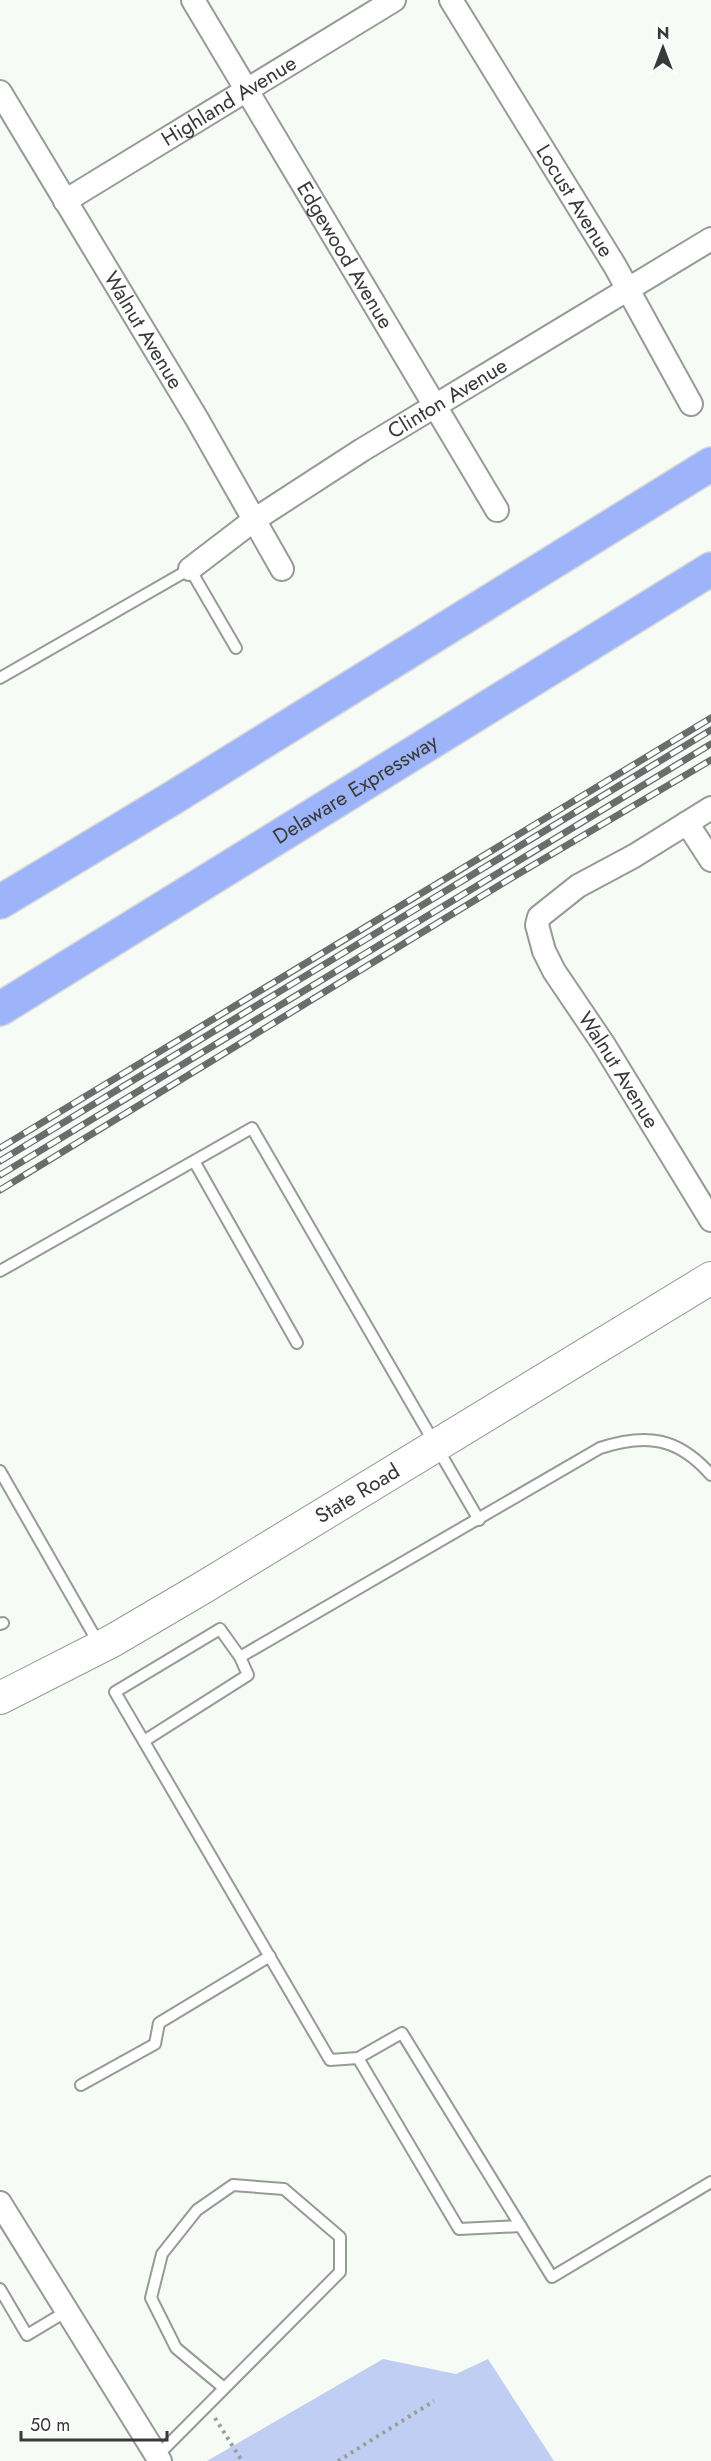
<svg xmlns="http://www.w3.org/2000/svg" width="711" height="2461" font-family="Jost,sans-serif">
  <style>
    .water { fill: #c1cef3 }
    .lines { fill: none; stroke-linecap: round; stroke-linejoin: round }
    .lane-casing { stroke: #969b96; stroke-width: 14 }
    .street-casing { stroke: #969b96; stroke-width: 26 }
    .secondary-casing { stroke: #969b96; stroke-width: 34 }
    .highway-casing { stroke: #d7d8d7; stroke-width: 36 }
    .path { stroke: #9b9f9b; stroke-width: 4; stroke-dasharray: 3 4.5; stroke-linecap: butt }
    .lane { stroke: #fff; stroke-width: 10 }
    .street { stroke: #fff; stroke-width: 22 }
    .secondary { stroke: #fff; stroke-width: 32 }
    .highway { stroke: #9eb4fa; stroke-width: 33 }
    .rail-casing { stroke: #6a6d6b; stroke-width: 7 }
    .rail { stroke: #fff; stroke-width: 4.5; stroke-dasharray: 14; stroke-linecap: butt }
    .labels { text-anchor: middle; stroke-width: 4.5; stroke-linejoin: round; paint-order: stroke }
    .street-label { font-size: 21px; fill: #383a39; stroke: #fff }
  </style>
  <rect width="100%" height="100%" fill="#f6fbf6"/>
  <!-- water -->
  <path class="water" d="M383,2359L456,2374L488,2359L554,2461H207Z"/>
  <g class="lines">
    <defs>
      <path id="lane" d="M0,678L190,569L236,648
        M194,1161L297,1343
        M0,1271L252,1128L479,1520
        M0,1471L99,1644
        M711,1475C678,1437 646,1433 600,1448L240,1657L220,1629L115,1692L330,2060L358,2058L402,2033L552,2277L711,2182
        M0,1624L3,1623
        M144,1741L248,1675L240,1657
        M358,2058L459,2229L521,2226
        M81,2085L155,2044L159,2023L270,1956
        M0,2289L27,2335L67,2311
        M157,2456L340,2272V2237L284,2189L233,2185L197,2210L162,2254L151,2298L176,2348L224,2388"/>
      <g id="street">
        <path id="s1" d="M193,0L497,510"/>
        <path id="s2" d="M451,0L615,266L691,404"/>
        <path id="s3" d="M0,92L197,419L282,569"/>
        <path id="s4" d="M65,201L394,0"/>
        <path id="s5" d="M190,569L254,520L362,450L711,239"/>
        <path id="s6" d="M711,808L634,856L578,886L539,917L537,925L544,951L554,971L604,1045L711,1220"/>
        <path d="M687,823L711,860"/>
        <path d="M0,2203L160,2461"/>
      </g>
      <g id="secondary">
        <path id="s7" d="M0,1698L112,1641L204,1587L711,1278"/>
      </g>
      <g id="highway">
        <path d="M0,902L171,799L711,464"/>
        <path id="s8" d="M0,1009L711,569"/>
      </g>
    </defs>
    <!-- lane casing -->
    <use href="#lane" class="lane-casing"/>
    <!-- street casing -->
    <use href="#street" class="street-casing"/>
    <!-- secondary casing -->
    <use href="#secondary" class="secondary-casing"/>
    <!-- highway casing -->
    <use href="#highway" class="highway-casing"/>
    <!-- path -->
    <path class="path" d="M215,2418L242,2461
      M338,2461L434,2401"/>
    <!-- lane -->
    <use href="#lane" class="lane"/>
    <!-- street -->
    <use href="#street" class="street"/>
    <!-- secondary -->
    <use href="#secondary" class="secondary"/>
    <!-- highway -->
    <use href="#highway" class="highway"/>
    <defs>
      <path id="rail" d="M0,1148L711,718
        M0,1161L711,730
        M0,1175L711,744
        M0,1190L508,880L711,760"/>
    </defs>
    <!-- rail casing -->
    <use href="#rail" class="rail-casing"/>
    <!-- rail -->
    <use href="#rail" class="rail"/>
  </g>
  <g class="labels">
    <!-- street labels -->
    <g class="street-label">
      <text dy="7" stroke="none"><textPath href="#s4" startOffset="192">Highland Avenue</textPath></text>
      <text dy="7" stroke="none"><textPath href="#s2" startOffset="236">Locust Avenue</textPath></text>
      <text dy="7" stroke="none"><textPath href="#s1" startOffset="297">Edgewood Avenue</textPath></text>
      <text dy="7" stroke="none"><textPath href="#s3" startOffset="278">Walnut Avenue</textPath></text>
      <text dy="7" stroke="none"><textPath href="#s5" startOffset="309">Clinton Avenue</textPath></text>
      <text dy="7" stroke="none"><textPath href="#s8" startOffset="418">Delaware Expressway</textPath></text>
      <text dy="7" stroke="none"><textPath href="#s6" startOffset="380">Walnut Avenue</textPath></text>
      <text dy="7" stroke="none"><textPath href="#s7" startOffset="412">State Road</textPath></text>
    </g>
  </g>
  <!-- north arrow -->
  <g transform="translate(663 48)" stroke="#ffffff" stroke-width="4.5" paint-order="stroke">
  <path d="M0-4.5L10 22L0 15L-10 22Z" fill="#383a39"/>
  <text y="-9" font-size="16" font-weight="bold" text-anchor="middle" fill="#383a39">N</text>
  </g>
  <!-- scale -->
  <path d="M21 2431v9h146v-9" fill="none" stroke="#383a39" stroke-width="3"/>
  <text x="30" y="2431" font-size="18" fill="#383a39" stroke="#ffffff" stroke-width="4.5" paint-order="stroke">50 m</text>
</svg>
